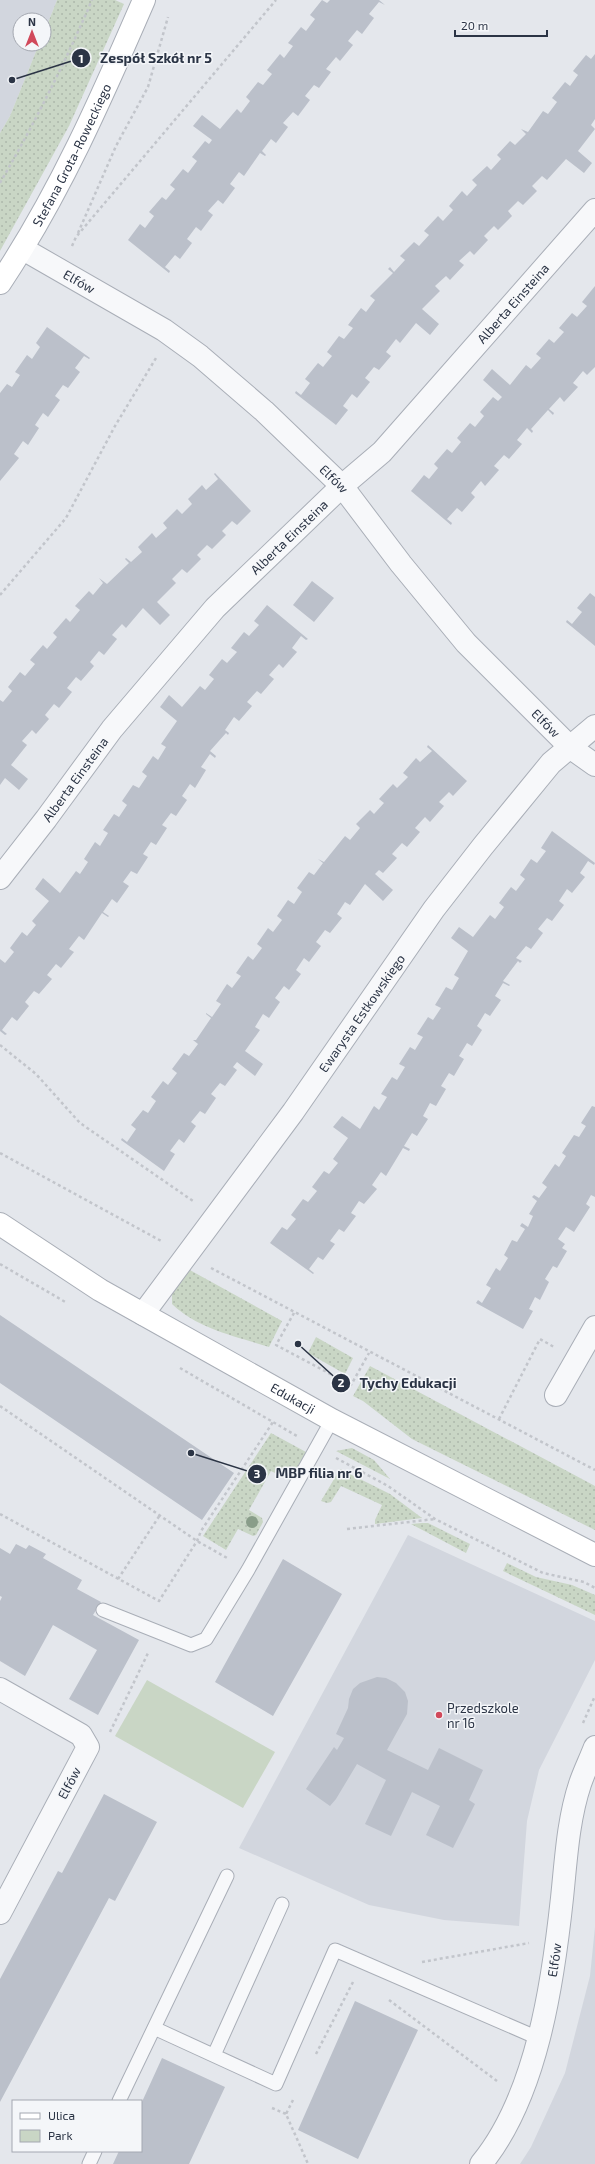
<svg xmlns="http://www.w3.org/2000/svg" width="595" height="2164" font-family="'Exo 2',sans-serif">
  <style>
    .built { fill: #d2d6de }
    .grass { fill: url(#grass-dots) }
    .park { fill: #c9d6c5 }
    .building { fill: #bbc0ca }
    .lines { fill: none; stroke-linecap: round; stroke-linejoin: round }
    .lane-casing { stroke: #a9aeb7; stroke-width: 15 }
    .street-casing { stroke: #a9aeb7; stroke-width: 24 }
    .secondary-casing { stroke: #a9aeb7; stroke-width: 24 }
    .path { stroke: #c2c5cb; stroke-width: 2.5; stroke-dasharray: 3 3; stroke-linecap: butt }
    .lane { stroke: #f7f8fa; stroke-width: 13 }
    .street { stroke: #f7f8fa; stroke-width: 22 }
    .secondary { stroke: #fff; stroke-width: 22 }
    .tree { fill: #899d89 }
    .poi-dot { fill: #d1495b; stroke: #f4f6f9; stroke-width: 1.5 }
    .labels { text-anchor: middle; stroke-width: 3; stroke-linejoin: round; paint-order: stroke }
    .street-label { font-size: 13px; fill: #2b3445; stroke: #f4f6f9 }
    .poi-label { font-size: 13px; fill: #2b3445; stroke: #f4f6f9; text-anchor: start }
    .leader { fill: none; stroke: #2b3445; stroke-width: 1.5 }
    .callout-dot { fill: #2b3445; stroke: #f4f6f9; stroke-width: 1.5 }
    .mark-label { font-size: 12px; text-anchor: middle; font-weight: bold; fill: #fff }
    .callout-label { font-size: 14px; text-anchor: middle; font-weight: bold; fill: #2b3445; stroke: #f4f6f9; stroke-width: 3; stroke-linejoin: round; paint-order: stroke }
  </style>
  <defs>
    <pattern id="grass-dots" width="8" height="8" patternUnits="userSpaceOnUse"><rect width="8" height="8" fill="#c9d6c5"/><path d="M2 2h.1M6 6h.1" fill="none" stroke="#adb8ab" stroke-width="1.8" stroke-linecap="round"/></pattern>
  </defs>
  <rect width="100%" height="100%" fill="#e4e7ec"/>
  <!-- built -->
  <path class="built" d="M0,0H57L44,33V20H20V44H39L10,116L0,133Z
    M408,1535L595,1621V1660L539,1770L527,1821L519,1926L444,1920L369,1905L239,1848Z
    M595,1927V2164H520L531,2147L565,2073L590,1976Z"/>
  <!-- grass -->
  <path class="grass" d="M57,0H115L124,4L69,126L0,251V133L10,116L39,44H44V33Z
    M188,1269L282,1321L269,1347C235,1336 198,1329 172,1304V1294Z
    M316,1337L353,1358L345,1374L308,1353Z
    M370,1366L595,1486V1530L412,1439L363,1401L353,1396Z
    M271,1433L306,1452C303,1461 297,1475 289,1480L271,1471L249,1510L262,1518L263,1522L256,1535L253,1536L238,1529L226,1550L203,1536Z
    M352,1448L374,1460L390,1479L336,1451Z
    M340,1469L390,1494L422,1518L375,1524V1520L382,1505L341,1486L331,1502L327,1503L321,1501Z
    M422,1523H428L470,1544L466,1553L411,1524Z
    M507,1563L536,1577L572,1585L595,1595V1615L503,1571Z"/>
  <!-- park -->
  <path class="park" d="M147,1680L275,1752L243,1808L115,1736Z"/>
  <!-- building -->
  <path class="building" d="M322,0L327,3L330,0H379L385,5L379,2L369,14L374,18L362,34L357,30L348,41L353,45L340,61L336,57L326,69L331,72L319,88L314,85L305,96L310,100L298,116L293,112L283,123L288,127L276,143L271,139L262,151L266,155L265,156L260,153L244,176L239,172L230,184L235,188L223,204L218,200L208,211L213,215L201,231L196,227L187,239L192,243L180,259L175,255L165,267L170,271L169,273L128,240L140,224L145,228L154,216L149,212L162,197L166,200L175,189L170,185L183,169L188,173L197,161L192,157L205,141L209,144L212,140L193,126L202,115L220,129L237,109L241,113L250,101L246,97L258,82L263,85L272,74L267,70L280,54L284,58L293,46L288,43L301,27L306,31L315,19L310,15Z
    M595,54V119L591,125L595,129L578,151L592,163L584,173L566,159L547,180L542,176L532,186L537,191L523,205L518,201L508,211L512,216L498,230L494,226L484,236L488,240L474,255L470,251L459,261L464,265L450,280L446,276L435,286L440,291L422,309L439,324L430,335L416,323L400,343L396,339L386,352L391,356L379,370L374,367L365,378L370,382L357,398L352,394L343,406L348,410L336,425L295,393L296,391L301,395L310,383L305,379L318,363L323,367L332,356L327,352L339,336L344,339L353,328L348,325L361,308L366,312L375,300L370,296L393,273L388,269L390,267L394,272L405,260L400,256L414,242L419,246L429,235L424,231L438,216L443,221L453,210L449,206L462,191L467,196L477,185L472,180L487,166L491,170L501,159L497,155L510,141L515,145L526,134L521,129L528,132L543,111L548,114L557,102L552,98L565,82L570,86L578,75L573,71L586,55L591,59Z
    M595,286V367L587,375L583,371L573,383L578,387L564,402L560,397L549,409L554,413L553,415L548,410L531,429L533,431L532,433L527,428L517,440L522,444L509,459L504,455L494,466L499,470L485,486L481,481L471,493L475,497L462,512L457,508L447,519L452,523L451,525L411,491L424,475L429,479L438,468L434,464L447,449L452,453L461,442L457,438L470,423L475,427L484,416L480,412L493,397L498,401L502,397L483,380L492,369L510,385L526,365L531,369L541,358L536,354L549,339L554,343L564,332L559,328L572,313L577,317L587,306L582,302Z
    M47,327L90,358L89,359L84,356L75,368L80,372L68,388L63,385L55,396L60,400L48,417L43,413L35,425L39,428L28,445L23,441L14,454L19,458L0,481V393L7,384L12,387L20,375L15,372L27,355L32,359L40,347L36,343Z
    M215,473L251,511L237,525L232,521L222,531L226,535L212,549L207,545L197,555L201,559L187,573L182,569L172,579L176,583L157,602L170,615L160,625L143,608L126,628L122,624L112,635L117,639L104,655L99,651L90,662L94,666L81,681L76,677L67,688L72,692L59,708L54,704L45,715L49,719L36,734L32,730L22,741L27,745L11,765L28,779L19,790L5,778L0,785V700L3,702L12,691L8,687L20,672L25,676L35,664L30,660L43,645L47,649L57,637L53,633L66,618L70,622L80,610L75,606L89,591L93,595L103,583L99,578L107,584L129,563L125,559L126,558L131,562L142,552L138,547L152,533L156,538L167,528L163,523L177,509L182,514L192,504L188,499L202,485L206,490L218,479L214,474Z
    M312,581L334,598L314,622L293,605Z
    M590,593L595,597V646L566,622L567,620L572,624L582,612L577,608Z
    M267,605L308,639L306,640L301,636L292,648L297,652L283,668L279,664L269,675L274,679L261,694L257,691L247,702L252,706L239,721L234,717L225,730L229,733L228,735L226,733L210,751L216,756L215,758L210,754L201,767L206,770L195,788L190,784L182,796L187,800L176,816L171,813L162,825L167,828L156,845L151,842L143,854L148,857L137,874L131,871L123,882L129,886L117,903L112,899L103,912L109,916L108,917L102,913L84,940L79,936L69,949L74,952L61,968L56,964L47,975L52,979L39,994L34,991L25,1002L29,1006L17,1021L12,1017L2,1030L7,1034L5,1035L0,1031V959L5,963L14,952L10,948L22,932L27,936L36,925L32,921L49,901L35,889L43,878L60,893L76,871L80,874L88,862L84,859L95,842L100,846L108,833L103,830L114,814L119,817L127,805L122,801L133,785L139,788L147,776L142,772L153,756L158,760L166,747L161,744L177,721L160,707L169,695L182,707L200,686L205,690L214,679L209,675L222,659L227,663L237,652L231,648L244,632L249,636L259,625L254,621Z
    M428,745L467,781L453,796L449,792L439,802L444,806L430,822L425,817L415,828L420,832L407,847L402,843L392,854L397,858L383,873L379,870L375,874L393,890L383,901L365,884L350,905L345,902L337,914L342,918L330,933L325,930L316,942L321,946L309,962L304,958L296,970L301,974L289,990L284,986L275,998L280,1002L269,1018L263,1014L255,1027L260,1030L245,1051L263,1064L255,1076L237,1062L233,1067L237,1070L225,1086L220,1083L211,1094L216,1098L205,1114L200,1111L191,1122L196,1126L184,1143L179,1139L170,1151L175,1154L164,1171L121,1140L122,1138L127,1142L136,1129L131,1125L143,1110L148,1113L156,1101L151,1097L163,1081L168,1085L177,1073L172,1069L184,1053L189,1056L198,1044L193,1040H196L211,1018L206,1014V1013L212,1017L221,1004L216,1001L227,984L232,988L241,976L236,973L248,956L253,960L262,948L257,944L268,928L273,932L282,920L277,916L288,900L294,904L302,892L297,888L309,872L314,875L323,863L318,859L324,862L345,836L350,840L360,828L356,824L370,810L374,814L384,803L379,799L393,784L397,788L408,777L403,773L416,758L420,762L432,751L427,747Z
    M552,831L595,863L594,865L588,861L580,873L585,877L572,893L567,889L559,901L564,905L552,921L547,918L538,929L543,933L531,949L526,946L516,958L522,961L520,963L518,961L503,981L510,985L509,986L503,983L495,996L501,1000L490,1016L485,1013L477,1026L482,1030L472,1046L467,1043L459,1056L464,1059L454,1076L449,1073L441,1086L446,1089L436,1106L430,1103L423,1116L428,1119L417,1136L412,1133L404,1146L410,1149L409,1151L403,1148L386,1176L381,1172L372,1185L377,1189L364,1204L359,1201L351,1213L356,1216L344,1232L339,1229L330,1241L335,1244L323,1260L318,1257L309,1269L314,1273L313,1274L270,1243L282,1227L287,1230L296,1219L291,1215L303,1199L308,1202L317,1191L312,1187L324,1171L329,1174L338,1163L333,1159L348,1138L333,1127L342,1116L360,1129L374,1106L379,1110L387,1097L381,1094L392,1077L397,1080L405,1067L399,1064L410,1047L415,1050L423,1037L417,1034L428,1017L433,1020L441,1008L435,1005L446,987L452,990L459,978L454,975L468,951L451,938L459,927L473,937L490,915L495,919L504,907L499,903L511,887L516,891L525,879L520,875L531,859L537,863L546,851L541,848Z
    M592,1106L595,1107V1197L591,1195L586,1204L590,1207L574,1232L566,1227L558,1239L565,1244L562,1248L567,1251L557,1268L553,1266L545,1279L549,1282L540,1300L535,1297L529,1309L533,1311L523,1329L476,1303L478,1300L482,1303L491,1288L486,1285L496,1268L500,1271L508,1258L504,1255L512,1240L517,1242L525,1229L520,1226L522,1223L528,1227L533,1216L529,1214L537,1201L532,1197L534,1195L539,1198L547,1187L542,1183L555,1164L559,1167L566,1156L562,1153L574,1135L579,1137L586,1126L581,1123Z
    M0,1315L234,1473L202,1520L0,1383Z
    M16,1544L26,1549L29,1545L46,1554L43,1558L82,1580L77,1589L101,1602L93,1615L139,1640L98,1715L69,1699L97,1650L53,1625L25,1676L0,1661V1601L2,1597L0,1596V1548L10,1554Z
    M283,1559L342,1594L273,1716L215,1682Z
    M377,1677L386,1678L396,1683L405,1692L408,1701L407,1714L387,1750L428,1770L439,1748L483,1770L469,1800L475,1804L453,1848L426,1835L440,1806L412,1792L391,1836L365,1824L386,1780L357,1764L336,1799L330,1806L306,1789L334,1747L337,1750L344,1738L336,1734L348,1708L349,1699L353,1689L360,1683Z
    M104,1794L157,1822L115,1901L109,1898L0,2102V1979L58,1871L62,1873Z
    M355,2001L418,2030L358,2159L298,2130Z
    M162,2058L225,2087L189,2164H113L119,2151H141V2104Z"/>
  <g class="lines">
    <defs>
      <path id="lane" d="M103,1610L191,1645L206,1639L248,1570L332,1420
        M154,2028L276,2084L335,1950L538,2038
        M214,2055L282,1904
        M119,2101L227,1876
        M89,2164L95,2151"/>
      <g id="street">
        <path id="s1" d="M23,249L164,330L200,356L264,411L342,486L401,564L466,643L571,748L595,765"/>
        <path id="s2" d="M0,878L46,819L112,729L215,608L342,486L382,452L595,210"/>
        <path id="s3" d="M143,1314L293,1112L434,909L483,846L551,763L595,726"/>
        <path d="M556,1395L595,1327"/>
        <path d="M0,1689L81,1735L88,1747L0,1913"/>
        <path id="s4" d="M481,2164C537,2096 553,1982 562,1898C566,1860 568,1820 580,1784C584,1772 590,1760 595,1747"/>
      </g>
      <g id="secondary">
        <path id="s5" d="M0,283C59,195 102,97 144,0"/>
        <path id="s6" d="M0,1224L100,1290L332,1420L595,1555"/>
      </g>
    </defs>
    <!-- lane casing -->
    <use href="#lane" class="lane-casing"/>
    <!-- street casing -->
    <use href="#street" class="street-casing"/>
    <!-- secondary casing -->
    <use href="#secondary" class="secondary-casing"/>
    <!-- path -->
    <path class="path" d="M0,183C34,124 65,63 92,0
      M78,233L116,146L148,87L168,17
      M72,246L76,237L276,0
      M0,595L66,518L115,426L156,358
      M0,1045L36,1074L80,1123L193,1201
      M0,1153L163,1242
      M0,1264L67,1303
      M211,1268L595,1470
      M294,1313L276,1345L351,1385L369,1353
      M180,1368L297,1436
      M0,1406L197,1541L229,1559
      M499,1419L540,1339L554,1347
      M336,1458L388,1486L435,1519L543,1573L584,1582L595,1588
      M0,1514L159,1601L197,1541L201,1531L273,1422
      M347,1529L435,1519
      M118,1579L160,1515
      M583,1723L595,1696
      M110,1732L149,1651
      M422,1962L529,1943
      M389,2000L497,2081
      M316,2054L353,1982
      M293,2100L286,2114L308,2164
      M272,2108L286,2114"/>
    <!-- lane -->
    <use href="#lane" class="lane"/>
    <!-- street -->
    <use href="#street" class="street"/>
    <!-- secondary -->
    <use href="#secondary" class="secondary"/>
  </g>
  <!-- trees -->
  <circle class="tree" cx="252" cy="1522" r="6"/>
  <!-- markers -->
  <circle class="poi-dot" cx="439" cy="1715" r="4"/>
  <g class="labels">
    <!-- street labels -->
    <g class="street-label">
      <text dy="5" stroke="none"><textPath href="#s5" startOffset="147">Stefana Grota-Roweckiego</textPath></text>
      <text dy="5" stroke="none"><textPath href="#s1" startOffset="65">Elfów</textPath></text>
      <text dy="5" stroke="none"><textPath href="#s2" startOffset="772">Alberta Einsteina</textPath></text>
      <text dy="5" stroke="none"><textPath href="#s1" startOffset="389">Elfów</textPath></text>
      <text dy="5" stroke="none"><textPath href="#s2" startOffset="448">Alberta Einsteina</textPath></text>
      <text dy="5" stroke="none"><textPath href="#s1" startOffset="713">Elfów</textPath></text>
      <text dy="5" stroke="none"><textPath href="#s2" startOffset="124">Alberta Einsteina</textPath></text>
      <text dy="5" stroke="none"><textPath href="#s3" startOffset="372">Ewarysta Estkowskiego</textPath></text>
      <text dy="5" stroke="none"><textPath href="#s6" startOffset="341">Edukacji</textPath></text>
      <text transform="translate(69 1783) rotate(-62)" y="5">Elfów</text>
      <text dy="5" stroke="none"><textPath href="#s4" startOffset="219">Elfów</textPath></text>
    </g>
    <!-- poi labels -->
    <g class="poi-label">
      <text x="447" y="1713">Przedszkole<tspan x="447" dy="15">nr 16</tspan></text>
    </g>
  </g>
  <!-- callouts -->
  <path class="leader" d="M12 80L81 58M298 1344L341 1383M191 1453L257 1474"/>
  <g class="callout-dot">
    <circle cx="12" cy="80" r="4"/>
    <circle cx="298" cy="1344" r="4"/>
    <circle cx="191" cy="1453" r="4"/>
    <circle cx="81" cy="58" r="10"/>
    <circle cx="341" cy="1383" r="10"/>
    <circle cx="257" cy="1474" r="10"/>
  </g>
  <g class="mark-label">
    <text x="81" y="63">1</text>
    <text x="341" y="1387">2</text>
    <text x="257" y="1478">3</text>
  </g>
  <g class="callout-label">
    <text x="156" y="63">Zespół Szkół nr 5</text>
    <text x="408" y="1388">Tychy Edukacji</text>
    <text x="319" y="1478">MBP filia nr 6</text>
  </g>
  <!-- legend -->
  <rect x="12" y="2100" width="130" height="52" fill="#f4f6f9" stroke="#a4a8b1"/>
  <rect x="20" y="2113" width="20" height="6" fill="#ffffff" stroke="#a4a8b1"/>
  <text x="48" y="2120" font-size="12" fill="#2b3445">Ulica</text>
  <rect x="20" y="2130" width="20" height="12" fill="#c9d6c5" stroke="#a4a8b1"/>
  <text x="48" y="2140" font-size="12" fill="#2b3445">Park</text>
  <!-- north arrow -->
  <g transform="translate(32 32)"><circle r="19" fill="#f4f6f9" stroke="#a4a8b1"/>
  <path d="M0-3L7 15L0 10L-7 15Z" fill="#d1495b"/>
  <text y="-6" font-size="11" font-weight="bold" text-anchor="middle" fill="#2b3445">N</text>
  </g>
  <!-- scale -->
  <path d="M455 30v6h92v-6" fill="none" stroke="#2b3445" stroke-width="2"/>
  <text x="461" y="30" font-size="12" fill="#2b3445" stroke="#f4f6f9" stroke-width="3" paint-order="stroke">20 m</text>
</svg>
